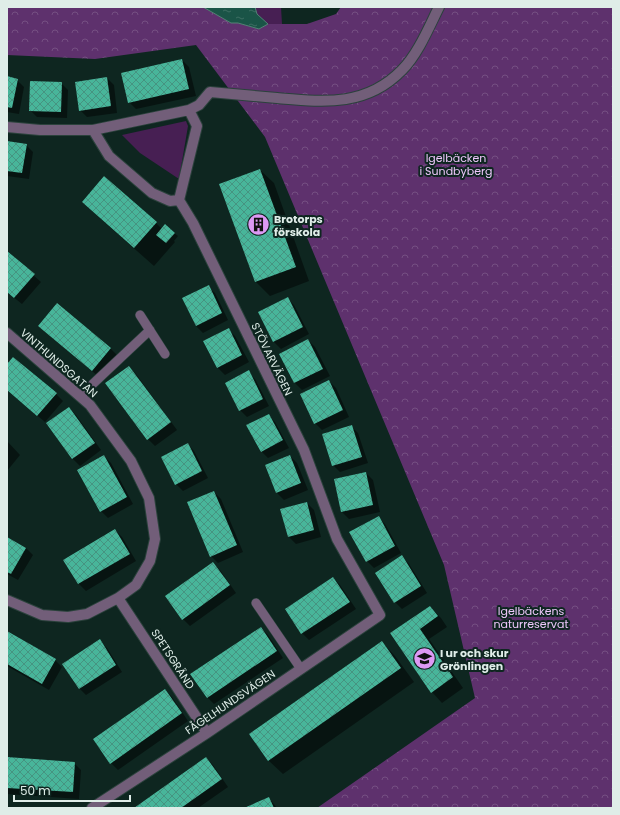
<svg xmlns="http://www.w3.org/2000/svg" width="620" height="815" font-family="Poppins,sans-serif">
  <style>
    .green { fill: #471f53 }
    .forest { fill: url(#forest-crowns) }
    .water { fill: url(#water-ripples); stroke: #558277 }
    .shadow { fill: #0007 }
    .building { fill: url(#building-cross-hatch) }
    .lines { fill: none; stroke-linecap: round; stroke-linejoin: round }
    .lane-casing { stroke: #2b423c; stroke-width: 10 }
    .street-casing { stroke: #2b423c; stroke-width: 12 }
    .lane { stroke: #725e79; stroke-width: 9 }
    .street { stroke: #725e79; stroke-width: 10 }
    .labels { text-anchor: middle; stroke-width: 4; stroke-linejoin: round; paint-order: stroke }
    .park-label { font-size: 11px; fill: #edc6fa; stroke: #0e2620 }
    .poi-label { font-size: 11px; font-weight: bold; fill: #dfede8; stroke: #0e2620; text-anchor: start }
    .street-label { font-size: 11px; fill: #dfede8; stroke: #0e2620 }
  </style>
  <defs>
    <pattern id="forest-crowns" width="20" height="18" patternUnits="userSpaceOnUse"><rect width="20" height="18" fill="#5e316d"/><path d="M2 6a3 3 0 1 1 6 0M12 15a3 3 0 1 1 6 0" fill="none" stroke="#754f82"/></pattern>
    <pattern id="water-ripples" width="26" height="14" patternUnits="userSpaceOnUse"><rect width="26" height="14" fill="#1a5447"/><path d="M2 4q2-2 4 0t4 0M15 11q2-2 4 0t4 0" fill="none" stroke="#3b6d62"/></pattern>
    <pattern id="building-cross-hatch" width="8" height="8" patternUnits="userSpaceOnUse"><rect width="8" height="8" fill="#48b59a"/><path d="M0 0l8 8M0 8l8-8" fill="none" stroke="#469481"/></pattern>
  </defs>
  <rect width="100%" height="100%" fill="#0e2620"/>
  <!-- green -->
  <path class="green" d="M255,7H281L282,24H268L257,14Z
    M186,121L188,126L179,179L140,153L122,135Z"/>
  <!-- forest -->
  <path class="forest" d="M7,7H203L231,23H238L259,29L268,24H307L336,14L341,7H613V808H317L475,698L444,565L265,137L196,45L95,59L7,55Z"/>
  <!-- water -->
  <path class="water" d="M203,7H255L257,14L268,24L259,29L238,23H231Z"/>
  <!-- shadow -->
  <path class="shadow" d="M182,60L189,67L196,96L136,109L129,102Z
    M7,77L17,80L24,87L19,114L7,112Z
    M107,78L114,85L117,113L87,117L80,110Z
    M61,83L68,90L67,118L37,117L30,110Z
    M7,142L26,145L33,152L29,179L7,176Z
    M260,170L274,183L309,281L270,296L256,282L220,184Z
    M83,202L156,223L162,229L174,233L178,236L174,241L175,242L154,266L103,221Z
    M7,252L41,282L22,304L7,292Z
    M208,287L215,293L228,320L203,333L196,326Z
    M287,298L294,305L309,334L281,349L274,342L259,313Z
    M39,326L110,348L117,355L99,377Z
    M228,329L235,336L249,362L225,375L218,368Z
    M308,340L315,347L330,376L302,390L295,383L281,354Z
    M7,366L56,394L63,401L45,422L7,390Z
    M129,367L136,374L177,430L155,446L148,439Z
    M248,372L255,379L269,406L247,417L240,410Z
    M329,381L336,388L349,417L322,430L315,423Z
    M69,408L76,415L101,450L80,466L73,459L48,423Z
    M268,415L275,422L289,448L268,458L262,452Z
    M351,426L358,433L368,463L340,472L333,465Z
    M7,441L20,455L7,471Z
    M188,444L194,451L208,478L183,491L176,484Z
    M104,456L111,463L133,504L108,518L101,511Z
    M290,456L297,463L308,490L284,500L277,493L266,466Z
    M366,473L373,480L380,512L349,519L342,512Z
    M214,492L221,499L243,552L218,563L211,556Z
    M307,503L314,510L321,537L296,544L289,537L281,509Z
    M378,517L385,524L401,553L374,568L367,561Z
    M115,530L122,537L136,561L86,591L79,584L65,560Z
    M7,538L26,548L33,555L18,580L7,574Z
    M402,557L409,564L427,593L402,609L395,602Z
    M213,563L220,570L236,593L190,626L183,619Z
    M333,578L340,585L356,609L309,640L302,633Z
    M430,607L441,618L447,627L429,639L463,688L442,703L432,692L392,634Z
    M261,628L268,635L283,658L214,704L207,697Z
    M7,632L55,660L62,667L49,690L7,666Z
    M100,641L107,648L122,672L86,695L79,688Z
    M382,642L395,656L414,682L283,774L269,761L250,734Z
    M165,690L172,697L188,721L118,770L111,763Z
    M7,758L74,763L81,770L79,799L7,794Z
    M206,758L213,765L228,787L198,808H136Z
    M269,798L277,808H246Z"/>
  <!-- building -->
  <path class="building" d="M182,59L189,89L128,103L121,73Z
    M7,76L18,79L12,108L7,107Z
    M107,77L111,106L79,111L75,82Z
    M30,81L62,82L61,112L29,111Z
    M7,141L27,144L22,173L7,171Z
    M260,169L296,267L255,282L219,184Z
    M104,176L157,222L134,248L82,202Z
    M165,224L175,233L166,243L156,235Z
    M7,251L35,274L14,298L7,292Z
    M209,285L222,313L196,326L182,298Z
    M288,297L303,327L273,342L258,312Z
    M57,303L111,348L92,371L38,326Z
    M229,328L242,355L217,368L203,341Z
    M308,339L323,369L294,383L279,354Z
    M13,357L57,393L37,416L7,390V364Z
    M129,366L171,422L147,440L105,383Z
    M249,370L263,399L239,411L225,383Z
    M329,380L343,410L314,424L300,394Z
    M69,407L95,443L72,459L46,423Z
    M269,414L283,440L261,452L246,425Z
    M352,425L362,457L332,466L322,434Z
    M188,443L202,471L175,485L161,457Z
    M104,455L127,497L100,512L77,470Z
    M290,455L301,483L276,493L265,465Z
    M366,472L373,505L341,512L334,479Z
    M214,491L237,545L210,557L187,502Z
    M307,502L314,530L288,537L280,509Z
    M379,516L395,546L366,562L349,532Z
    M115,529L130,554L78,584L63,560Z
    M7,537L26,548L11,574L7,572Z
    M402,555L421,586L394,603L375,573Z
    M213,562L230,585L182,620L165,596Z
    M333,577L350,602L301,634L285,609Z
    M430,606L438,616L420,629L453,677L431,693L390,633Z
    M261,627L277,651L207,698L190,674Z
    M7,631L56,659L42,684L7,664Z
    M100,639L116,665L79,689L62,664Z
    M382,641L401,668L268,761L249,734Z
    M165,689L182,713L110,764L93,739Z
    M7,757L75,762L73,792L7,788Z
    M206,757L222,779L181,808H134Z
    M269,797L274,808H244Z"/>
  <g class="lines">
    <defs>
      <path id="lane" d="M140,315L165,354
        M80,396L150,330
        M256,603L301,669"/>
      <path id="street" d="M7,127L40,130H93L189,110L199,105L210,92C233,94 255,96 277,98C324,102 366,107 402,70C418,54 429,27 439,7
        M93,130L109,156L152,193L170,201L179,200
        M7,333L90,405L131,461L149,498L155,539L150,561L136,585L118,598L87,614L68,617L42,615L7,600
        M118,598L207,733
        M92,808L207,733L380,615L337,539L304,450L193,223L179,200L197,126L189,110"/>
    </defs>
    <!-- lane casing -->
    <use href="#lane" class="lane-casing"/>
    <!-- street casing -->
    <use href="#street" class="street-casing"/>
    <!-- lane -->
    <use href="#lane" class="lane"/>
    <!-- street -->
    <use href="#street" class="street"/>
  </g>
  <!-- icons -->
  <defs>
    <symbol id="building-disc" viewBox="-11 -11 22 22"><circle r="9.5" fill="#dd99f4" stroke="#0e2620"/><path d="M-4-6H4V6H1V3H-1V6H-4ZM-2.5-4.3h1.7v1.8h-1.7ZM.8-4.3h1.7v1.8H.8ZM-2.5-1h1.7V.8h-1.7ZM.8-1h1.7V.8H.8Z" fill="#111"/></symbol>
    <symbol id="school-disc" viewBox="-11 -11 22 22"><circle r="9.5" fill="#dd99f4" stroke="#0e2620"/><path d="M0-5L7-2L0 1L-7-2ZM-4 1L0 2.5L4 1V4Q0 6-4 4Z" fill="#111"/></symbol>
  </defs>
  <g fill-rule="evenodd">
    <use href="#building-disc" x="246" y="212" width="25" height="25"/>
    <use href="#school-disc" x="412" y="646" width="25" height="25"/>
  </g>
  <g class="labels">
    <!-- park labels -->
    <g class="park-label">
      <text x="456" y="162">Igelbäcken<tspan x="456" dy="13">i Sundbyberg</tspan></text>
      <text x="531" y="615">Igelbäckens<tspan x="531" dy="13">naturreservat</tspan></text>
    </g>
    <!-- poi labels -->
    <g class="poi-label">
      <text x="274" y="223">Brotorps<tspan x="274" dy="13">förskola</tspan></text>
      <text x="440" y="657">I ur och skur<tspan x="440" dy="13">Grönlingen</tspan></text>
    </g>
    <!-- street labels -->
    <g class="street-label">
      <text transform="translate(272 359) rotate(64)" y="4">STÖVARVÄGEN</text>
      <text transform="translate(59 363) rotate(41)" y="4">VINTHUNDSGATAN</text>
      <text transform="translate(173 659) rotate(57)" y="4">SPETSGRÄND</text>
      <text transform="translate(230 702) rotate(-34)" y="4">FÅGELHUNDSVÄGEN</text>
    </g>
  </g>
  <!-- border -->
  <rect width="620" height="815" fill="none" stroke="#dfede8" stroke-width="16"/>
  <!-- scale -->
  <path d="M14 795v6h116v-6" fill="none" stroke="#dfede8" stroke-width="2"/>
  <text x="20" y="795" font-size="12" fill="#dfede8" stroke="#0e2620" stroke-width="3" paint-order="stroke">50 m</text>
</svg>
